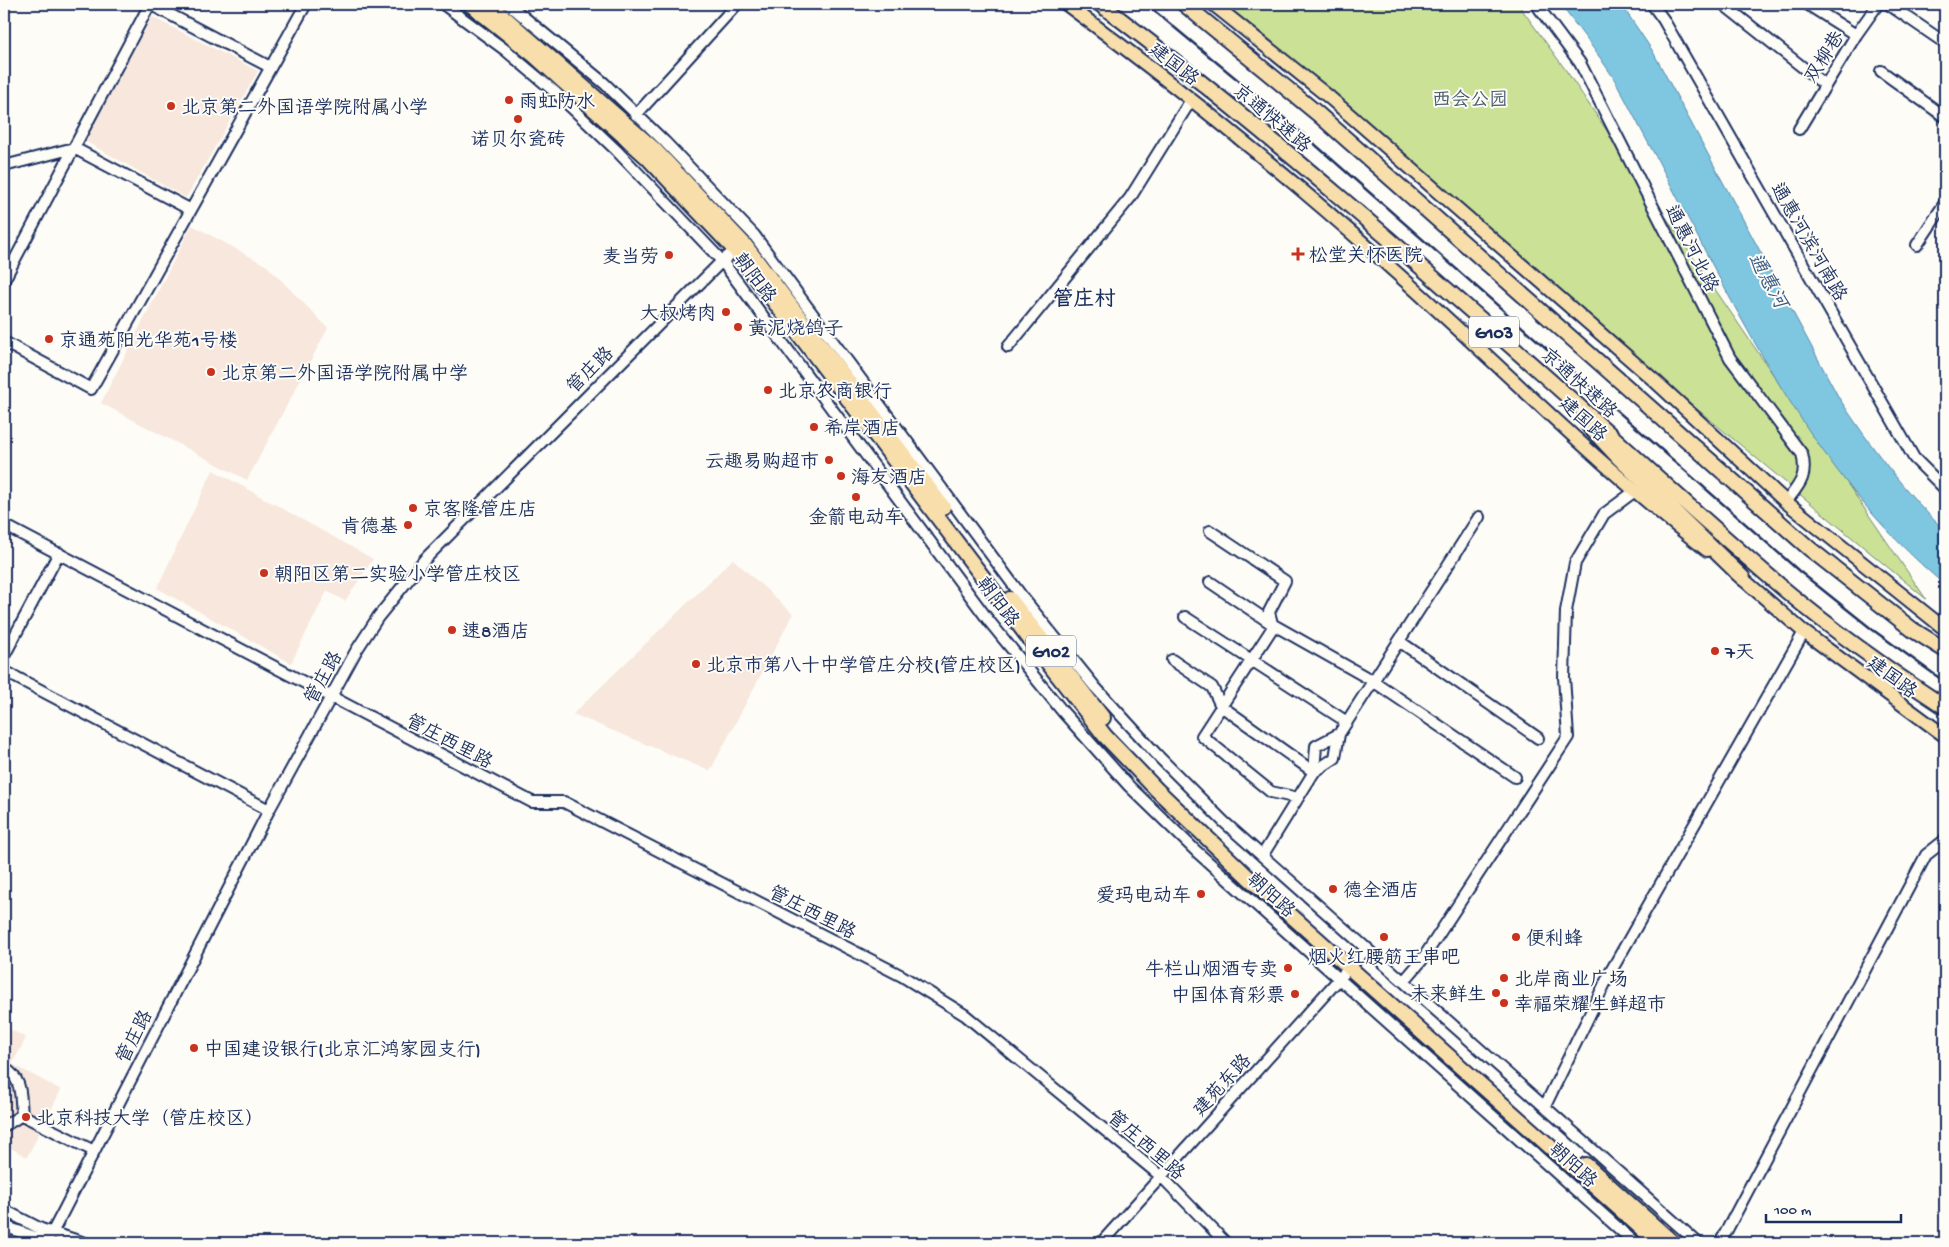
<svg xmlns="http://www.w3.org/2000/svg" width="1949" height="1247" font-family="'Gochi Hand','LXGW WenKai TC',sans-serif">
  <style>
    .built { fill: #f7e7dc }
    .green { fill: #cbe196; stroke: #73887a }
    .water { fill: #7fc6e0; stroke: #578aac }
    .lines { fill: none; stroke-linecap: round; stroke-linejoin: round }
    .minor-casing { stroke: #1b2f5e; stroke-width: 14 }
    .major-casing { stroke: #1b2f5e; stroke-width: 16 }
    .highway-casing { stroke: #1b2f5e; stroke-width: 18 }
    .minor { stroke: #fdfcf7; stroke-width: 10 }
    .major { stroke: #f8deab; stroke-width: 12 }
    .highway { stroke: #f8deab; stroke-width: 14 }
    .rail { stroke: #1b2f5e; stroke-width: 2.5 }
    .poi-dot { fill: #c8321e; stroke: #fdfcf7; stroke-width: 2 }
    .labels { text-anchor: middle; stroke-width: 4; stroke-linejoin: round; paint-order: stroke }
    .shield { fill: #fdfcf7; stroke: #5f6c8c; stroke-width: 1 }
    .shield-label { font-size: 18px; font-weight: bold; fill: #1b2f5e }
    .street-label { font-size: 19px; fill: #1b2f5e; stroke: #fdfcf7 }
    .park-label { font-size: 19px; fill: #475c6c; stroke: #fdfcf7 }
    .poi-label { font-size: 19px; fill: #1b2f5e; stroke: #fdfcf7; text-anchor: start }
    .water-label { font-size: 20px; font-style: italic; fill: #395c85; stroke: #fdfcf7 }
    .quarter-label { font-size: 21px; font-weight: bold; fill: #1b2f5e; stroke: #fdfcf7 }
  </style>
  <rect width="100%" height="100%" fill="#fdfcf7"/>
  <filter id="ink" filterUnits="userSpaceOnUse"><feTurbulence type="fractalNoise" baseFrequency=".02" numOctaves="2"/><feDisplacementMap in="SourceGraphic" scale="10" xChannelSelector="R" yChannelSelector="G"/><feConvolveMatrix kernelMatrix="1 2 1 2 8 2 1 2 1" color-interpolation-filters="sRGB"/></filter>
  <g filter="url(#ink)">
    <!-- built -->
    <path class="built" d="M152,17L258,71L186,198L85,141Z
      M192,225L267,266L328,328L247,480L101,403Z
      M213,470L373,559L345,601L327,591L291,663L157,588Z
      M733,559L793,614L710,771L573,714Z
      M4,1026L26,1038L12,1064L61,1090L27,1157L4,1144Z"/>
    <!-- green -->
    <path class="green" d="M1209,4H1518L1565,69L1926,599Z"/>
    <!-- water -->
    <path class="water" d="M1560,4H1621L1652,50L1839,398C1871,447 1904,491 1945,531V585C1811,474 1736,308 1656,157C1641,131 1628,103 1613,77C1597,52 1578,28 1560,4Z"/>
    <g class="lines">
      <defs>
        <path id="minor" d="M150,4L270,67
          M443,4L504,49L555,92L616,150L722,261L989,621L1063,712L1129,786L1197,852L1635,1243
          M508,4L604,83L665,142L754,235L1023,598L1095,687L1159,757L1224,822L1698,1243
          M1536,4L1580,63L1730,358L1802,454C1808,477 1799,485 1786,502
          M1652,4L1663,19L1914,458L1945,489
          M1723,4L1825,85
          M1807,4L1856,35
          M1888,4L1945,43
          M1881,71L1945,117
          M636,115L737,4
          M1799,129L1856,35L1878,4
          M4,166L74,148L191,210
          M1917,245L1945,203
          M4,280L150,4
          M4,342L91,389L306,4
          M1008,347L1130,198L1191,100
          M4,525L532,802H564L902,976L965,1015L1163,1178L1226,1243
          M1210,531L1285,581L1269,612L1273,627L1202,736L1271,792L1298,798
          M1210,582L1272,624L1373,681L1515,777
          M1185,617L1347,722
          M1399,641L1538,738
          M4,656L59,553
          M1172,660L1212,687L1221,706L1314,772
          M4,671L269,810
          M1339,734L1479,517
          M1262,856L1314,772L1335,758L1339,734L1316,746L1314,772
          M1404,981L1422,960L1568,737L1564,677L1566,611L1575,563L1604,514L1635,491
          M4,1068C23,1079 20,1095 22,1115
          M1545,1106L1611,971L1804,632
          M22,1115L94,1151
          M4,1126L22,1115
          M4,1210L41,1229L85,1243
          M4,1226L51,1243
          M4,1242L6,1243
          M41,1243L52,1233L64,1210L269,810L356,651L378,617L425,559L722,261L741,246
          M1101,1243L1367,948
          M1720,1243L1926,855L1945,840"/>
        <path id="major" d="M1066,4C1178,87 1287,174 1391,268C1496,361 1595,463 1707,550
          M1213,4L1329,97L1655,381L1786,502L1945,629
          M1736,573L1804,632L1945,736"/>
        <path id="highway" d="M470,4L534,55L647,157L736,251L1038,650L1105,736L1157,790L1248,877L1658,1243
          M489,4L654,149L744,244L943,507
          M1100,4C1265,128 1420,265 1574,402C1644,465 1713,529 1785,590C1835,632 1890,671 1945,707
          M1184,4L1318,114L1810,549L1913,630L1945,650
          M1589,426L1619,458L1743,578
          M1010,599L1103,718
          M1586,1165L1673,1243"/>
      </defs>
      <!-- minor casing -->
      <use href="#minor" class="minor-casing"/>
      <!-- major casing -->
      <use href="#major" class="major-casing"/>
      <!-- highway casing -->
      <use href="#highway" class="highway-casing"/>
      <!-- minor -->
      <use href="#minor" class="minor"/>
      <!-- major -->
      <use href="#major" class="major"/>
      <!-- highway -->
      <use href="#highway" class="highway"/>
      <!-- rail -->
      <path class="rail" d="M1146,4L1302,133L1799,571L1873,630L1945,682"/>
    </g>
  </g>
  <!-- markers -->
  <g class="poi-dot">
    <circle cx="509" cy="100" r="5"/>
    <circle cx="171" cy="106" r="5"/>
    <circle cx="518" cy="119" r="5"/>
    <path d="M1295.5 246.5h5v5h5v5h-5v5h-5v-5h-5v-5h5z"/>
    <circle cx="669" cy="255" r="5"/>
    <circle cx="726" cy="312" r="5"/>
    <circle cx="738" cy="327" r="5"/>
    <circle cx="49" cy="339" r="5"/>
    <circle cx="211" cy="372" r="5"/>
    <circle cx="768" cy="390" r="5"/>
    <circle cx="814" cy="427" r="5"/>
    <circle cx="829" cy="460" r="5"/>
    <circle cx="841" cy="476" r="5"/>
    <circle cx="856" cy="497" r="5"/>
    <circle cx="413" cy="508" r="5"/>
    <circle cx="408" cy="525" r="5"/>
    <circle cx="264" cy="573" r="5"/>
    <circle cx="452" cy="630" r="5"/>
    <circle cx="1715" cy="651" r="5"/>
    <circle cx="696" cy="664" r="5"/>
    <circle cx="1333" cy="889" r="5"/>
    <circle cx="1201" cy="894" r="5"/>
    <circle cx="1384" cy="937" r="5"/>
    <circle cx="1516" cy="937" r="5"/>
    <circle cx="1288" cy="968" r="5"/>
    <circle cx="1504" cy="978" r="5"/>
    <circle cx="1496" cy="993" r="5"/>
    <circle cx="1295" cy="994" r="5"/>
    <circle cx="1504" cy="1003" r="5"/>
    <circle cx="194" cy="1048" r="5"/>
    <circle cx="26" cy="1117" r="5"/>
  </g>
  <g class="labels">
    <!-- shield labels -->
    <g class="shield">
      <rect x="1469" y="316.5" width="50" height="31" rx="4"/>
      <rect x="1026" y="635.5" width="50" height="31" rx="4"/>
    </g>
    <g class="shield-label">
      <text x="1494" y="338">G103</text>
      <text x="1051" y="657">G102</text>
    </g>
    <!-- street labels -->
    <g class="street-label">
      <text transform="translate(1823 56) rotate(-58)" y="7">双柳巷</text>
      <text transform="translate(1175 63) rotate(38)" y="7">建国路</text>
      <text transform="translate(1273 117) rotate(40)" y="7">京通快速路</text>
      <text transform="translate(1810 241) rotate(60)" y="7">通惠河滨河南路</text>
      <text transform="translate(1693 248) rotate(63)" y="7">通惠河北路</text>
      <text transform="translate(756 277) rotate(53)" y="7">朝阳路</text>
      <text transform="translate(589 369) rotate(-45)" y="7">管庄路</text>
      <text transform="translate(1580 382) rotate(42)" y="7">京通快速路</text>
      <text transform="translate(1584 418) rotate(42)" y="7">建国路</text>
      <text transform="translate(999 601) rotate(53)" y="7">朝阳路</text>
      <text transform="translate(1893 676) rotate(37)" y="7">建国路</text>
      <text transform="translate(322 677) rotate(-61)" y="7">管庄路</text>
      <text transform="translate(450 740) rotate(28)" y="7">管庄西里路</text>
      <text transform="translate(1272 894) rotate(42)" y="7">朝阳路</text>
      <text transform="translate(813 911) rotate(27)" y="7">管庄西里路</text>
      <text transform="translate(133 1036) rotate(-63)" y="7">管庄路</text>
      <text transform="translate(1221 1084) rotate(-48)" y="7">建苑东路</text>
      <text transform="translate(1147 1144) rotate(41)" y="7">管庄西里路</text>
      <text transform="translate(1574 1164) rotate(42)" y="7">朝阳路</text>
    </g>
    <!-- park labels -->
    <g class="park-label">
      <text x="1470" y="105">西会公园</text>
    </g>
    <!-- poi labels -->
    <g class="poi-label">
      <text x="519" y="107">雨虹防水</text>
      <text x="181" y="113">北京第二外国语学院附属小学</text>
      <text x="518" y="145" text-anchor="middle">诺贝尔瓷砖</text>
      <text x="1309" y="261">松堂关怀医院</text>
      <text x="659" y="262" text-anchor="end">麦当劳</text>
      <text x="716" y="319" text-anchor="end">大叔烤肉</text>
      <text x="748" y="334">黄泥烧鸽子</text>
      <text x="59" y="346">京通苑阳光华苑1号楼</text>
      <text x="221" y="379">北京第二外国语学院附属中学</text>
      <text x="778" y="397">北京农商银行</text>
      <text x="824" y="434">希岸酒店</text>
      <text x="819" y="467" text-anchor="end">云趣易购超市</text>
      <text x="851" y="483">海友酒店</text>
      <text x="423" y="515">京客隆管庄店</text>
      <text x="856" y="523" text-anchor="middle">金箭电动车</text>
      <text x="398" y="532" text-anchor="end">肯德基</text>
      <text x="274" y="580">朝阳区第二实验小学管庄校区</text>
      <text x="462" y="637">速8酒店</text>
      <text x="1725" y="658">7天</text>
      <text x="706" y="671">北京市第八十中学管庄分校(管庄校区)</text>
      <text x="1343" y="896">德全酒店</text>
      <text x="1191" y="901" text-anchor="end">爱玛电动车</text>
      <text x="1526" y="944">便利蜂</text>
      <text x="1384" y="963" text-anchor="middle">烟火红腰筋王串吧</text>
      <text x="1278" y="975" text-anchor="end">牛栏山烟酒专卖</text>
      <text x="1514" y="985">北岸商业广场</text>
      <text x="1486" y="1000" text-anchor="end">未来鲜生</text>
      <text x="1285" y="1001" text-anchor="end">中国体育彩票</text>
      <text x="1514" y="1010">幸福荣耀生鲜超市</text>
      <text x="204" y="1055">中国建设银行(北京汇鸿家园支行)</text>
      <text x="36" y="1124">北京科技大学（管庄校区）</text>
    </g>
    <!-- water labels -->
    <g class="water-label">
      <text transform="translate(1769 280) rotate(61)" y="7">通惠河</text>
    </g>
    <!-- quarter labels -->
    <g class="quarter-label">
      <text x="1084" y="305">管庄村</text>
    </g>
  </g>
  <!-- margin -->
  <rect width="1949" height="1247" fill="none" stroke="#fdfcf7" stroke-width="20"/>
  <rect x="10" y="10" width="1929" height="1227" fill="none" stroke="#1b2f5e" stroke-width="2" filter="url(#ink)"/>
  <!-- scale -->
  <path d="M1766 1214v8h135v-8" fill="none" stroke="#1b2f5e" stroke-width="2.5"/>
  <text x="1774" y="1214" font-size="15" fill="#1b2f5e" stroke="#fdfcf7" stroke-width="4" paint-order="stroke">100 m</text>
</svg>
